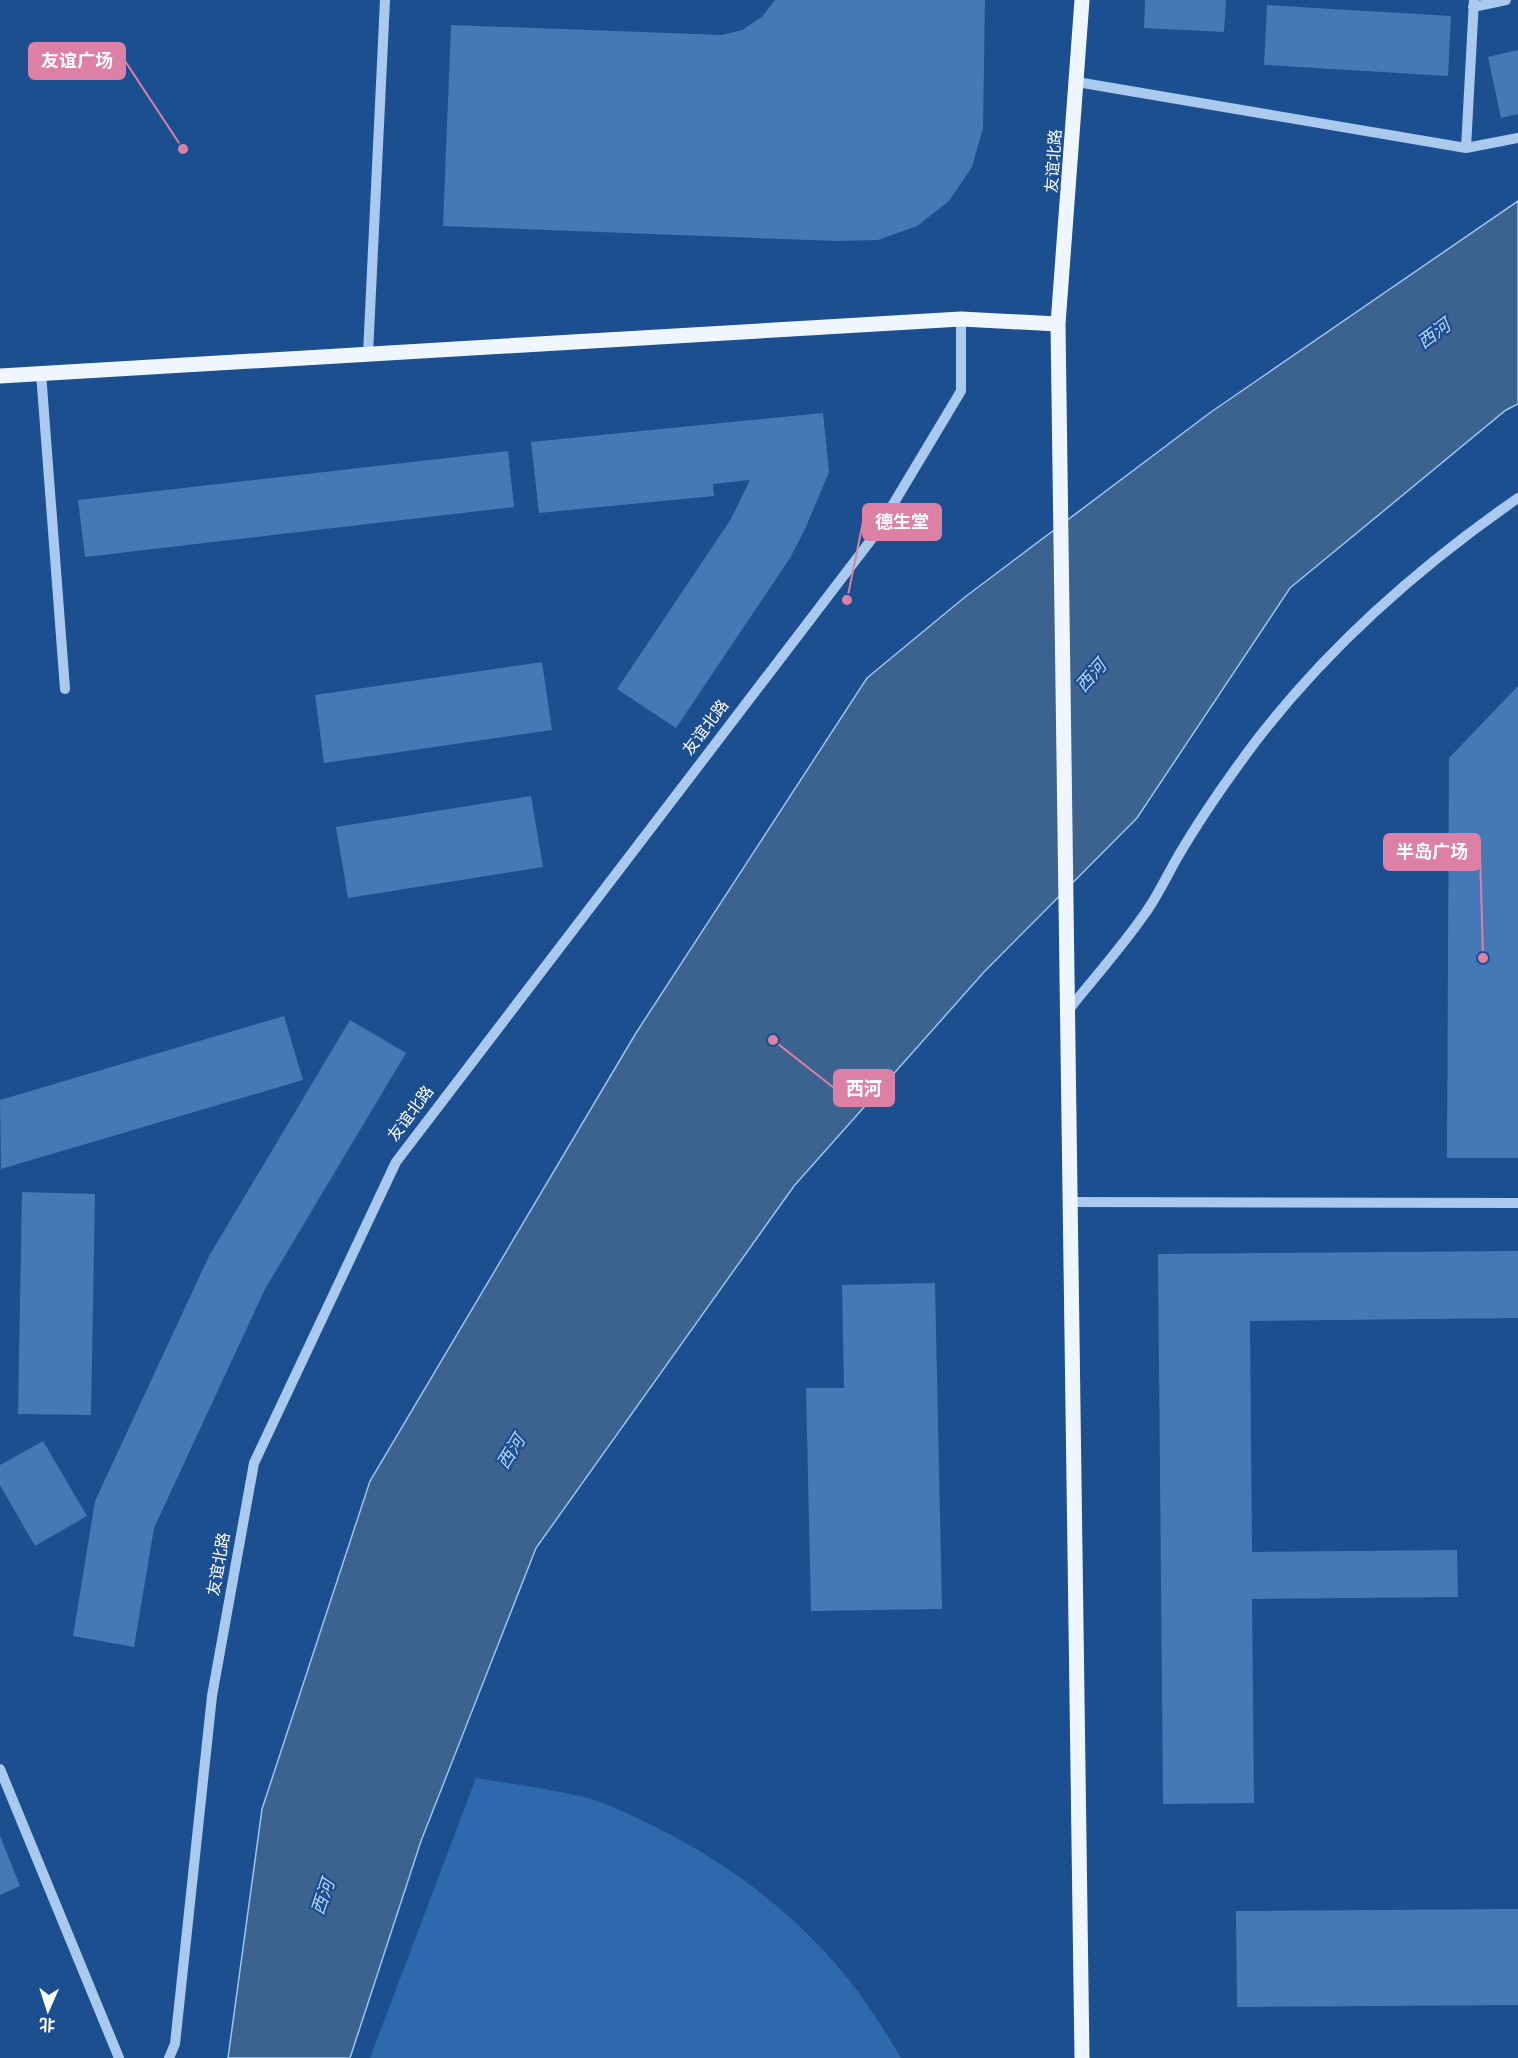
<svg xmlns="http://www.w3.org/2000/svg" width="1518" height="2058" font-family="'Fira Sans','Noto Sans SC',sans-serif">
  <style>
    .green { fill: #2e69ad }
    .water { fill: #3c6290; stroke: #9cc4f0; stroke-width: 1.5 }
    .building { fill: #4478b7 }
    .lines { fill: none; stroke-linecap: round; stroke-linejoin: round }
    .minor { stroke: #a9c9ee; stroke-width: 10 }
    .major { stroke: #f0f6ff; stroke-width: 15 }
    .labels { text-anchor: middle; stroke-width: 4.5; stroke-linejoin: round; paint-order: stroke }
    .street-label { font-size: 16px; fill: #fff; stroke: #1b4f8f }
    .water-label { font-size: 18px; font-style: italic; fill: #b5d3f5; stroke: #1b4f8f }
    .leader { fill: none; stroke: #dd80a5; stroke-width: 2 }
    .callout-dot { fill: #dd80a5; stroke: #1b4f8f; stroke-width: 2 }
    .callout { fill: #dd80a5; stroke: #dd80a5; stroke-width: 2 }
    .callout-label { font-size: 18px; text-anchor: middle; font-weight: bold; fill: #fff }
  </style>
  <rect width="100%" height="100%" fill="#1b4f8f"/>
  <!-- green -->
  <path class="green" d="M476,1778C513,1784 552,1789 588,1798C612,1805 637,1818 659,1829C730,1864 795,1914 845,1975C866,2001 884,2029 901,2058H370Z"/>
  <!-- water -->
  <path class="water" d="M1518,201V404L1506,410L1290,588L1137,818L984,972L794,1186L536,1548L421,1841L350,2058H228L262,1809L370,1481L636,1033L867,678L965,597L1211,412Z"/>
  <!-- building -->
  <path class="building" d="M775,0H985L983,128L972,167L949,201L917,226L878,240L837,241L443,226L451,25L722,35L742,30L762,17Z
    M1145,0H1226L1224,32L1144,28Z
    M1267,5L1451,16L1448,76L1264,65Z
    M1518,50V114L1501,118L1488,57Z
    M823,413L829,472L805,529L790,558L676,728L617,689L731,519L750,480L713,484L714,496L539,513L531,442Z
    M508,451L514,507L85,557L78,500Z
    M542,662L552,730L324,763L315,695Z
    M1518,686V1158H1447L1449,758Z
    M531,796L543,867L348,898L336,827Z
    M284,1016L303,1080L1,1169L0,1100Z
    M350,1020L406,1053L265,1289L154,1528L134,1647L73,1636L95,1501L209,1256Z
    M22,1192L95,1194L91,1415L18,1414Z
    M1518,1251V1318L1250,1321L1252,1552L1457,1550L1458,1597L1252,1599L1254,1803L1163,1804L1158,1254Z
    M935,1283L942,1609L811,1611L806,1388H844L842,1285Z
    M43,1441L87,1516L35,1546L0,1485V1465Z
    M0,1836L20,1886L0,1895Z
    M1518,1909V2005L1237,2007L1236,1911Z"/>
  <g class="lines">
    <!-- minor -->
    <path class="minor" d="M1473,7L1506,0
      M1077,82L1466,148L1518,138
      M1466,148L1474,0
      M368,354L385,0
      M41,373L65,689
      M1067,1012C1093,979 1122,947 1146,912C1159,894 1168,873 1180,853C1203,814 1229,777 1256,741C1329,646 1420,566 1518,498
      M1070,1202L1518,1203
      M0,1769L119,2058
      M169,2058L175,2044L212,1696L254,1463L396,1162L874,536L961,391V319"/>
    <!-- major -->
    <path class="major" d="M0,376L961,319L1058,324
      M1082,2058L1058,324L1082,0"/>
  </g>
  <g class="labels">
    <!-- street labels -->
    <g class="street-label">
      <text transform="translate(1053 161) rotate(-86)" y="6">友谊北路</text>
      <text transform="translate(705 727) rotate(-53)" y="6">友谊北路</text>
      <text transform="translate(410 1113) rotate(-53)" y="6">友谊北路</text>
      <text transform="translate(218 1564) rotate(-80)" y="6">友谊北路</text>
    </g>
    <!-- water labels -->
    <g class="water-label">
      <text transform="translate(1434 334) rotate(-37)" y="6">西河</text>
      <text transform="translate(1091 676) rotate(-49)" y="6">西河</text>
      <text transform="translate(511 1452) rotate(-58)" y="6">西河</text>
      <text transform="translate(323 1897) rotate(-71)" y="6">西河</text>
    </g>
  </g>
  <!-- callouts -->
  <path class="leader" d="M183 149L125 61M847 600L863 522M1483 958L1480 852M773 1040L834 1088"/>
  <g class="callout-dot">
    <circle cx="183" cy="149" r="6"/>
    <circle cx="847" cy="600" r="6"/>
    <circle cx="1483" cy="958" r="6"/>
    <circle cx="773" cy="1040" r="6"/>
  </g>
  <g class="callout">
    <rect x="29" y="43" width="96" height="36" rx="6"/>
    <rect x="863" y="504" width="78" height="36" rx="6"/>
    <rect x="1384" y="834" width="96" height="36" rx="6"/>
    <rect x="834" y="1070" width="60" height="36" rx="6"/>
  </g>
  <g class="callout-label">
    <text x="77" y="67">友谊广场</text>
    <text x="902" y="528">德生堂</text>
    <text x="1432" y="858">半岛广场</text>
    <text x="864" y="1095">西河</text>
  </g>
  <!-- north arrow -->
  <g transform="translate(48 2010) rotate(183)" stroke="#1b4f8f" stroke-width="4.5" paint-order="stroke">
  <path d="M0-4.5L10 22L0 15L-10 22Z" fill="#ffffff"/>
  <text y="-9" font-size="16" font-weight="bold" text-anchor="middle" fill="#ffffff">北</text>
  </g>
</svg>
